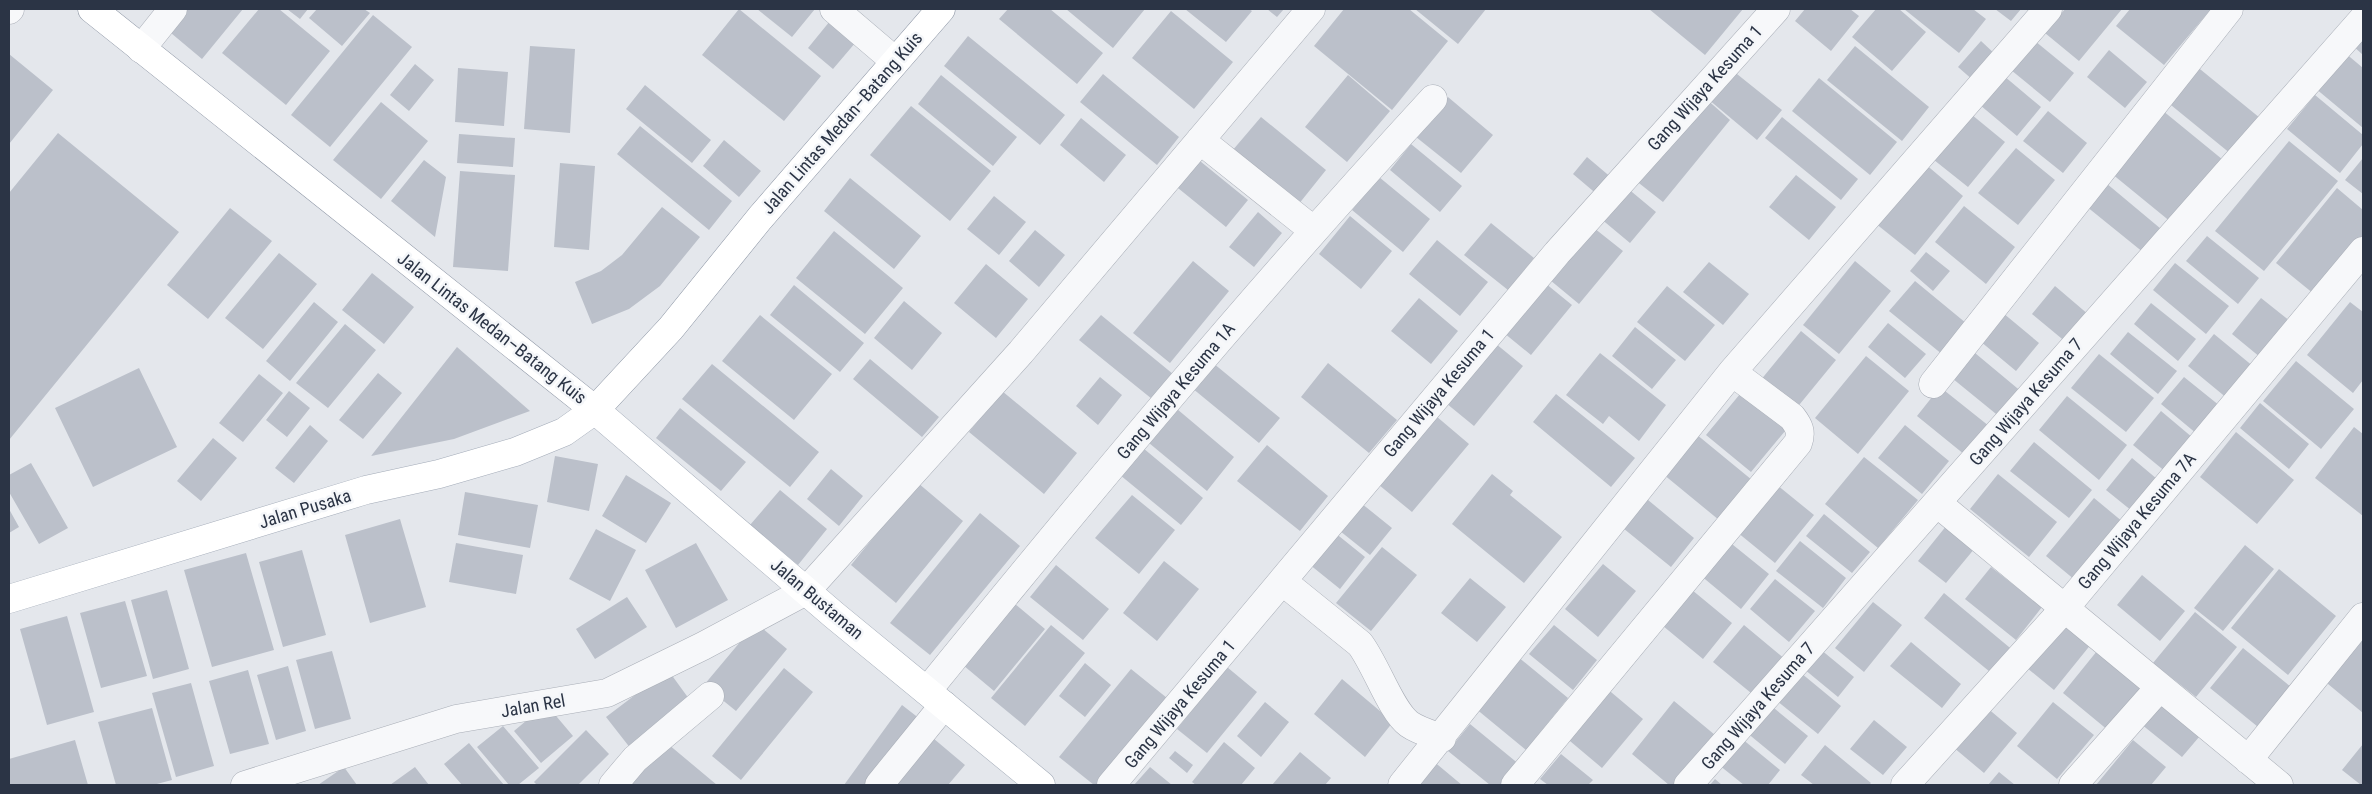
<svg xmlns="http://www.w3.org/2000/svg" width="2372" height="794" font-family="'Roboto Condensed',sans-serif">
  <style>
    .building { fill: #bbc0ca }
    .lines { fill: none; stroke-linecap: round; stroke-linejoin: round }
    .minor-casing { stroke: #a9aeb7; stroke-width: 29 }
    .major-casing { stroke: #a3abb8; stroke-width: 29 }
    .highway-casing { stroke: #8b94a3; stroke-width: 29 }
    .minor { stroke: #f7f8fa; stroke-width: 28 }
    .major { stroke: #fff; stroke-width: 28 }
    .highway { stroke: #fff; stroke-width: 28 }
    .labels { text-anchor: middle; stroke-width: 5; stroke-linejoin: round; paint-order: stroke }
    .street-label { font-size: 18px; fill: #2b3445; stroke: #f4f6f9 }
  </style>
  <rect width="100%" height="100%" fill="#e4e7ec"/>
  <!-- building -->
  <path class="building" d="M181,9H243L202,59L165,28Z
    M259,9H279L330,51L286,105L222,53Z
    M287,9H308L300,19Z
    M317,9H364L370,13L342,46L309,18Z
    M739,9L821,76L784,121L702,55Z
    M757,9H815L792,37Z
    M1008,9H1050L1103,53L1077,84L999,19Z
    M1066,9H1145L1113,48Z
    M1185,9H1249L1252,11L1226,42Z
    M1267,9H1284L1277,17Z
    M1344,9H1409L1448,41L1392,110L1314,46Z
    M1415,9H1486L1458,44Z
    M1649,9H1743L1705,55Z
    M1805,9H1850L1859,16L1831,51L1795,21Z
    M1876,9H1899L1926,32L1892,71L1852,37Z
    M1904,9H1973L1986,19L1959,53Z
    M1995,9H2021L2011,21Z
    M2065,9H2122L2079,61L2045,33Z
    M2130,9H2211L2164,65L2116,26Z
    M1171,11L1233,62L1194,109L1132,58Z
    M373,15L412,47L330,147L291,115Z
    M830,21L856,42L833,69L808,48Z
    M2363,30V55L2352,45Z
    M968,36L1065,115L1040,145L944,66Z
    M1981,41L1996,55L1974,81L1958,67Z
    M2035,41L2074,73L2050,102L2011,70Z
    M530,46L575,49L570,133L524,129Z
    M1855,46L1929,107L1902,141L1827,80Z
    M2109,50L2147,82L2125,108L2087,77Z
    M2344,52L2363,68V128L2315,88Z
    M9,54L53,90L9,144Z
    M415,64L434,80L409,111L390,95Z
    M2195,65L2260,118L2231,154L2166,101Z
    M458,68L508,72L504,126L455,122Z
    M1732,70L1782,110L1757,140L1708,99Z
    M1103,74L1179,137L1157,165L1080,102Z
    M941,75L1017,137L993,166L918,104Z
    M1348,75L1390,111L1347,162L1305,127Z
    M2004,76L2041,107L2017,136L1980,105Z
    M1819,78L1897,142L1870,175L1792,111Z
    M645,85L711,140L692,163L626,109Z
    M2315,95L2363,135V144L2340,173L2287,129Z
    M1448,97L1493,135L1461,173L1416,137Z
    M1704,97L1730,120L1663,202L1635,180Z
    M381,102L428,141L381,199L333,160Z
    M911,106L991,171L950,221L870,155Z
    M2157,106L2228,164L2177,227L2106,169Z
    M1966,110L2005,142L1968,187L1929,156Z
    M2048,111L2087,143L2063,173L2023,141Z
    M1261,117L1326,170L1298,205L1232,151Z
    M1782,117L1858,179L1841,200L1765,138Z
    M1081,118L1126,155L1104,182L1060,145Z
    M640,126L732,201L709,230L617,154Z
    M58,133L179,232L9,440V193Z
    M459,134L515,138L513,167L457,163Z
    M724,140L761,171L739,197L703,166Z
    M2289,141L2338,181L2264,271L2215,231Z
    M1411,144L1462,186L1440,212L1390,170Z
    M2016,148L2055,180L2018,225L1978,193Z
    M1195,157L1248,200L1226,227L1173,184Z
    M1587,157L1613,179L1599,196L1573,174Z
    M2363,158V194L2345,180Z
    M424,160L446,177L435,237L391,201Z
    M560,163L595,166L589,250L554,247Z
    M1924,163L1963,196L1915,255L1875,223Z
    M460,171L515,175L508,271L453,267Z
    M1796,175L1836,207L1809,240L1769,207Z
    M1379,177L1430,219L1403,252L1352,210Z
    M850,178L921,236L894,269L824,211Z
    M2100,178L2167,234L2149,257L2081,202Z
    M1626,187L1656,212L1630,243L1600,218Z
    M2337,188L2363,210V235L2314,294L2276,263Z
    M994,196L1026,222L999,255L967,229Z
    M1964,206L2015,247L1986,284L1935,242Z
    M662,207L700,237L660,286L629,309L592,324L575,282L601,271L622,255Z
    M230,208L272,241L208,319L167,285Z
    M1258,212L1282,233L1254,267L1229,247Z
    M1350,216L1392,251L1361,289L1319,254Z
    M1491,223L1534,258L1508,290L1464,255Z
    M1594,228L1623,251L1579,304L1550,280Z
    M1035,230L1065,255L1039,287L1009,261Z
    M834,231L903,288L865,334L796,278Z
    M2207,236L2259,278L2238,304L2186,261Z
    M1437,240L1488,282L1460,316L1409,274Z
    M1926,252L1950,271L1933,291L1910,271Z
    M279,253L317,284L263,349L225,318Z
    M1193,261L1229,291L1170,363L1133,333Z
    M1855,261L1891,291L1839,354L1803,325Z
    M1709,262L1749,294L1723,325L1683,292Z
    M2175,263L2229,306L2206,334L2153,290Z
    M986,264L1028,299L996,338L954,303Z
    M372,273L414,307L384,344L342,310Z
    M1915,281L1972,328L1948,359L1889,311Z
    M1545,283L1572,305L1531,355L1504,333Z
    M794,285L864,343L840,372L770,315Z
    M1667,286L1715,325L1685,361L1637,322Z
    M2055,286L2089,315L2067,343L2032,314Z
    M1419,298L1458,331L1431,364L1391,331Z
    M2261,298L2296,326L2266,362L2232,334Z
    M904,301L942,333L912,370L874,338Z
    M314,302L338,322L290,381L266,361Z
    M2350,302L2363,312V380L2353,393L2307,355Z
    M2151,303L2196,339L2178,361L2134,324Z
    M2003,313L2039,343L2016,371L1980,341Z
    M760,315L832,374L794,420L722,361Z
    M1101,315L1173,374L1152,399L1079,340Z
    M1888,323L1926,354L1905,378L1868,347Z
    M345,324L376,350L328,408L296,383Z
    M1635,327L1676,360L1652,389L1612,356Z
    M1801,331L1836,360L1795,410L1760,381Z
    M2128,332L2177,371L2158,394L2110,354Z
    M2214,334L2254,367L2228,399L2188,366Z
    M1490,339L1523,366L1474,426L1441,399Z
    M457,347L530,411L454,439L371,456Z
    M1969,348L2023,393L2001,418L1947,374Z
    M1600,353L1666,405L1639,441L1609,416L1603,424L1566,395Z
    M2099,354L2154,398L2126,432L2071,388Z
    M1866,356L1909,391L1858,454L1815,418Z
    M870,359L939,417L922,437L853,379Z
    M2296,361L2354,409L2321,449L2263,401Z
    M1213,363L1280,418L1259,443L1192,388Z
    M1328,363L1397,420L1369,453L1301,397Z
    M712,364L819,452L790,487L682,399Z
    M139,368L177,447L93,487L55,408Z
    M378,373L402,393L363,439L339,420Z
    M259,374L283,393L243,442L219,423Z
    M1100,377L1122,395L1098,425L1076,406Z
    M2184,377L2220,406L2197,434L2161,404Z
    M1940,387L1994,430L1970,459L1917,416Z
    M1745,388L1790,425L1751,472L1706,435Z
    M289,391L310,408L287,437L266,420Z
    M1002,391L1077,453L1044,494L969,432Z
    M1556,394L1635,458L1611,487L1533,422Z
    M2067,396L2127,445L2099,480L2039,430Z
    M2260,403L2309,444L2289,469L2240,428Z
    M680,408L746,462L721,491L656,438Z
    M1177,409L1234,457L1207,491L1149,443Z
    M2161,411L2199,443L2172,477L2133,445Z
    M1436,416L1469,444L1412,512L1379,485Z
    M310,425L328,441L294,483L275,468Z
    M1905,425L1949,461L1922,494L1878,458Z
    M2354,427L2363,434V516L2315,478Z
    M2236,432L2294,480L2257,524L2200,477Z
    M1696,434L1752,480L1719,520L1663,474Z
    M213,438L237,458L201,501L177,481Z
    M2034,442L2092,490L2069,518L2010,471Z
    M1267,445L1328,496L1300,531L1237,481Z
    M1143,448L1203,498L1181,525L1120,475Z
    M555,456L598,464L589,511L547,502Z
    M1864,457L1918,500L1878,548L1825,504Z
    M2132,458L2157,479L2132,511L2106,490Z
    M31,463L68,528L39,544L9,492V475Z
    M831,469L863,496L839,526L807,499Z
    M1492,474L1513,491L1510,495L1562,537L1524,583L1452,524Z
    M1998,474L2057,522L2029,557L1970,509Z
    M626,475L671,503L646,543L602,516Z
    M1771,480L1814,515L1775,563L1732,528Z
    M918,483L963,521L896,603L851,565Z
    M780,490L827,529L798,565L750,525Z
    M465,492L538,505L530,548L458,535Z
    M1132,495L1175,530L1139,574L1095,538Z
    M1642,495L1694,538L1671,567L1618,524Z
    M2094,498L2123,522L2075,580L2046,556Z
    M1356,499L1392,528L1370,555L1335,527Z
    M9,509L19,527L9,533Z
    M980,513L1020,546L930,655L890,623Z
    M1824,514L1870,552L1852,573L1806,536Z
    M400,519L426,607L370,623L345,535Z
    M1947,525L1975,548L1946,583L1918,561Z
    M1329,528L1365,557L1340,589L1304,560Z
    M596,529L636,550L610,601L569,579Z
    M1722,536L1769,574L1741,609L1694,570Z
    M1800,541L1846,578L1823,608L1776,571Z
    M456,543L523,555L516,594L449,582Z
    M696,543L728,600L676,628L645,570Z
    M2245,545L2274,569L2223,631L2194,608Z
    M1382,547L1417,575L1371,631L1336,603Z
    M302,550L326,635L283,647L259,562Z
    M246,553L274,650L212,667L184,570Z
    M1164,561L1199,589L1157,641L1123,613Z
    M1603,564L1636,591L1598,637L1565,609Z
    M1056,565L1109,609L1083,640L1030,597Z
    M1991,567L2042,607L2016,640L1965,599Z
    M2279,569L2336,616L2288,675L2231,628Z
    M2142,575L2185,611L2160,641L2117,605Z
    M1470,578L1506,607L1477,642L1441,613Z
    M1775,579L1815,611L1789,642L1750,609Z
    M1686,585L1732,623L1703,659L1657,621Z
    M167,590L189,669L153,679L131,600Z
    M1944,593L2015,652L1995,676L1924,618Z
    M627,597L647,627L595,659L576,629Z
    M1008,598L1045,629L994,691L957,660Z
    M125,601L147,676L101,688L80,613Z
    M1873,602L1902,625L1864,672L1835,648Z
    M2195,612L2237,647L2196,697L2153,663Z
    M67,616L94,712L47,725L20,629Z
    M2060,616L2092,643L2054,690L2021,663Z
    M756,623L787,649L736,711L704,685Z
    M1051,625L1085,653L1025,726L991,698Z
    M1554,625L1597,660L1573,690L1529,654Z
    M1744,625L1786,660L1756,697L1713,662Z
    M2363,628V713L2322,679Z
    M1911,642L1961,684L1942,708L1890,666Z
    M2243,648L2296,691L2263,731L2210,688Z
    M1820,649L1854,677L1838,697L1804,669Z
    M332,651L351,719L315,729L296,660Z
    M2097,651L2144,689L2109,731L2063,693Z
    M1517,656L1568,698L1526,750L1475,708Z
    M1085,663L1111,685L1085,717L1059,696Z
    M288,666L306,731L276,740L257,675Z
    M1227,667L1257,692L1207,753L1177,729Z
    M784,668L813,692L741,780L712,756Z
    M1131,669L1167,698L1096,785H1094L1059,757Z
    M248,670L269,744L230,754L209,681Z
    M668,670L692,703L631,749L606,717Z
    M1801,673L1841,706L1818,734L1777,701Z
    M1342,679L1393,722L1365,757L1314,714Z
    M191,683L214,766L176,777L152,693Z
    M1605,687L1643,719L1602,768L1564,736Z
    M2164,696L2205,730L2182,757L2141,724Z
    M1674,701L1715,735L1673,785H1669L1632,754Z
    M1265,702L1289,722L1261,757L1237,736Z
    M2053,702L2094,735L2057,779L2017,746Z
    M546,704L573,736L541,763L514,731Z
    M1769,704L1808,736L1785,764L1746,732Z
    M902,705L920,719L865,785H844Z
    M1986,707L2017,733L1984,773L1953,747Z
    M152,708L172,780L153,785H116L98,722Z
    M1874,720L1907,747L1883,775L1850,749Z
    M1470,724L1520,765L1503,785H1490L1448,751Z
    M503,726L539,768L518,785H509L477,747Z
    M586,730L609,754L578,785H537L534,782Z
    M927,733L965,765L948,785H883Z
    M1741,738L1780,770L1768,785H1744L1719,765Z
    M662,739L717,785H623Z
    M75,740L88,785H9V759Z
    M2133,740L2166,767L2151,785H2096Z
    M1224,742L1255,768L1241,785H1196L1192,782Z
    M469,743L504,785H462L444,764Z
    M2363,744V785H2361L2342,770Z
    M1825,745L1871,783L1869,785H1814L1801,775Z
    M1175,751L1193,765L1187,773L1169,758Z
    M1300,752L1331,778L1325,785H1272Z
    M1561,754L1593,780L1588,785H1548L1540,779Z
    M1432,760L1462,785H1411Z
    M344,767L357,785H318Z
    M415,767L429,785H390Z
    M1150,767L1172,785H1134Z
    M1999,772L2015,785H1988Z
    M1715,779L1722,785H1710Z"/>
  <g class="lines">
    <defs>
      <path id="minor" d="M834,9L895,61
        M9,10L10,9
        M141,49L173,9
        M1200,140L1313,230
        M1933,384L2229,9
        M1937,503L2279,785
        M1282,581L1360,644C1376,665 1391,711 1409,724C1419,731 1431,734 1442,738
        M927,691C1091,489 1257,290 1433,99
        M2248,760L2363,617
        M245,785L456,719L607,693L703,646L806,591L1021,352L1311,9
        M613,785L635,759L710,696
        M879,785L944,705
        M1111,785L1557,253L1776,9
        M1402,785L1732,372L2048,9
        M1515,785L1798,443C1802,432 1799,426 1792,417L1732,372
        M1688,785L2363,19
        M1905,785L2064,609L2363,251
        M2073,785L2160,687"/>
      <path id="major" d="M9,599L366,490L439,474L515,452L564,432L595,410L834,615L1041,785"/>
      <path id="highway" d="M92,9L595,410L671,328L760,218L941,9"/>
    </defs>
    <!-- minor casing -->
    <use href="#minor" class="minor-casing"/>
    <!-- major casing -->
    <use href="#major" class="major-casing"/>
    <!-- highway casing -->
    <use href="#highway" class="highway-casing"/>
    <!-- minor -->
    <use href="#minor" class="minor"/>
    <!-- major -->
    <use href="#major" class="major"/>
    <!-- highway -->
    <use href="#highway" class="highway"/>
  </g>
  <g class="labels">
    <!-- street labels -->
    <g class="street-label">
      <text transform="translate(1705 88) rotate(-48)" y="6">Gang Wijaya Kesuma 1</text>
      <text transform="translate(842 123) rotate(-49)" y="6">Jalan Lintas Medan–Batang Kuis</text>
      <text transform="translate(492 328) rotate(38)" y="6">Jalan Lintas Medan–Batang Kuis</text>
      <text transform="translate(1176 391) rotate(-50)" y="6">Gang Wijaya Kesuma 1A</text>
      <text transform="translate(1439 393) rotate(-50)" y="6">Gang Wijaya Kesuma 1</text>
      <text transform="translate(2026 402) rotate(-49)" y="6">Gang Wijaya Kesuma 7</text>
      <text transform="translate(305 509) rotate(-17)" y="6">Jalan Pusaka</text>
      <text transform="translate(2137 521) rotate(-50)" y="6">Gang Wijaya Kesuma 7A</text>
      <text transform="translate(817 599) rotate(40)" y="6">Jalan Bustaman</text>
      <text transform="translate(1180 704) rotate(-50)" y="6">Gang Wijaya Kesuma 1</text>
      <text transform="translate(533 706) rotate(-10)" y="6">Jalan Rel</text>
      <text transform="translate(1758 706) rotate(-49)" y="6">Gang Wijaya Kesuma 7</text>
    </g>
  </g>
  <!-- border -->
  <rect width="2372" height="794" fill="none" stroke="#2b3445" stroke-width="20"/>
</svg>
